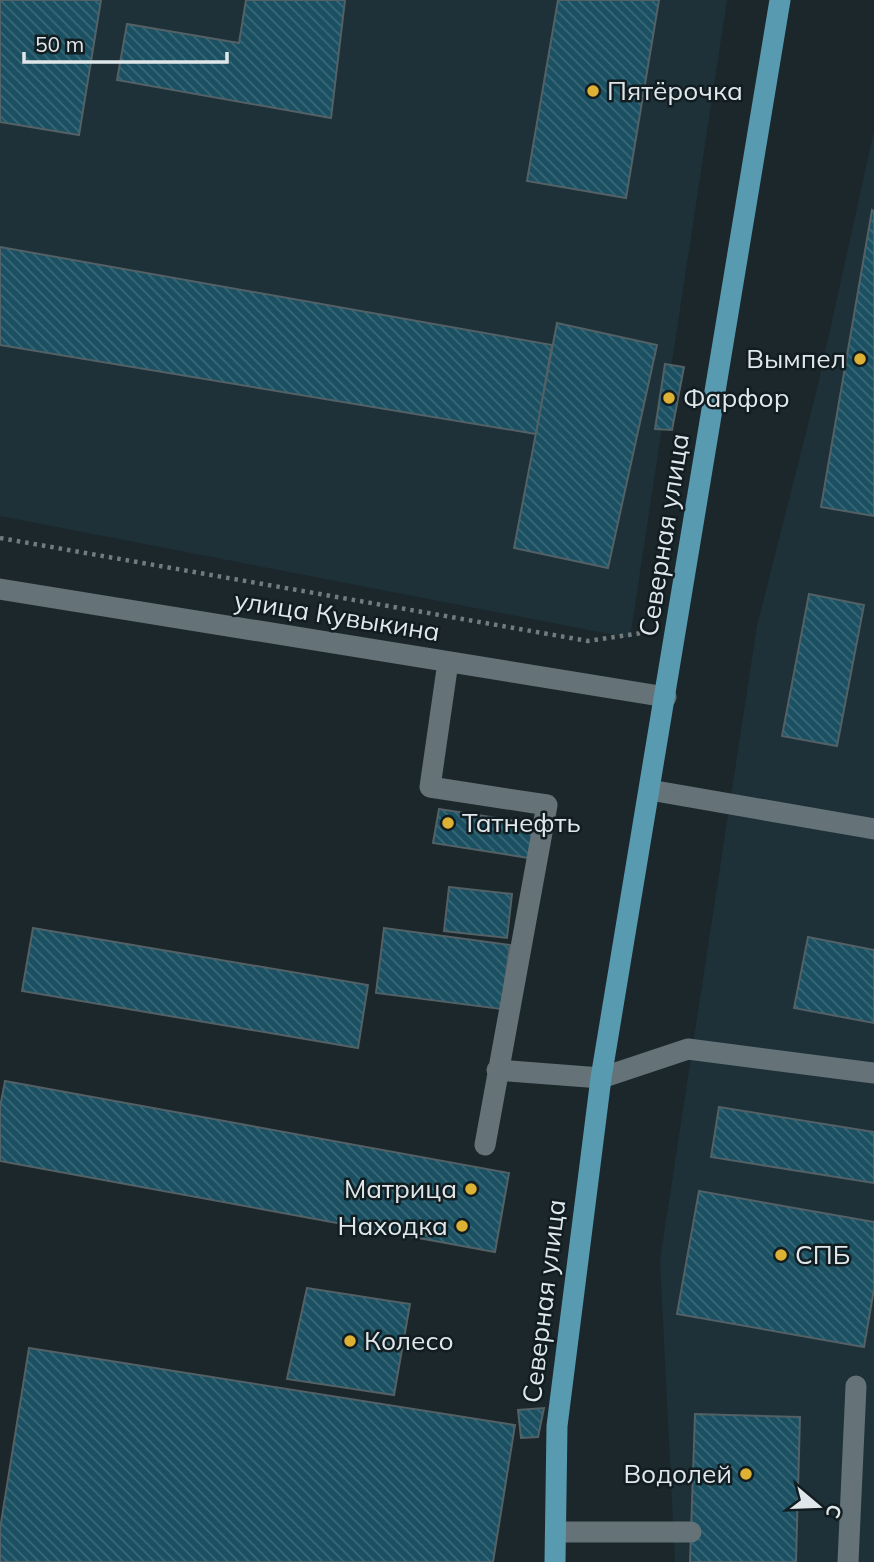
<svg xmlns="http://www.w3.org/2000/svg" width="874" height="1562" font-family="Mulish,sans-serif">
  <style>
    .built { fill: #1e3138 }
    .building { fill: url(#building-back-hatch); stroke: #536065; stroke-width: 2 }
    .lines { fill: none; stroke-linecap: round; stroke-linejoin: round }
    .path { stroke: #717c7f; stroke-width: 4.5; stroke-dasharray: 3.5 5; stroke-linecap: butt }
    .minor { stroke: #657277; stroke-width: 21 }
    .major { stroke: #589ab0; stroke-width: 21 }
    .poi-dot { fill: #ddb133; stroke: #121d21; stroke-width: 2.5 }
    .labels { text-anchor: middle; stroke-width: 5; stroke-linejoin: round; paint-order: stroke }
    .poi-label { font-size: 26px; fill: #dfe7ea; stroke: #121d21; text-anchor: start }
    .street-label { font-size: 26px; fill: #dfe7ea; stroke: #121d21 }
  </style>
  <defs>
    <pattern id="building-back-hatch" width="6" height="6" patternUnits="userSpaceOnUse" patternTransform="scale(1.75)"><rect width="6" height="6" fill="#1a5061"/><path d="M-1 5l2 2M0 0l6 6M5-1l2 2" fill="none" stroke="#3b6978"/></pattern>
  </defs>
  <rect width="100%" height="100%" fill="#1b272b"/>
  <!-- built -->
  <path class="built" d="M0,0H727L630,638L0,516Z
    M874,131V1562H675L660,1260L757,626L817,389Z"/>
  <!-- building -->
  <path class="building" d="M0,0H101L79,135L0,122Z
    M246,0H345L331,118L117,80L127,24L239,43Z
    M558,0H659L626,198L527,181Z
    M872,210L874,211V516L821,507Z
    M0,247L552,345L536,434L0,345Z
    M557,323L657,345L608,568L514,548Z
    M665,364L684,367L672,430L655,429Z
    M809,594L864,605L837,746L782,736Z
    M439,809L535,824L529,858L433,843Z
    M449,887L512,894L507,938L444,931Z
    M33,928L368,985L358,1048L22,991Z
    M384,928L510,945L501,1009L376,993Z
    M808,937L874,950V1023L794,1008Z
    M5,1081L509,1173L495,1252L0,1161V1107Z
    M719,1107L874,1132V1183L711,1157Z
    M699,1191L874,1222V1289L864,1347L677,1314Z
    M307,1288L410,1304L394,1395L287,1379Z
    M29,1348L515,1425L493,1562H0V1529Z
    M544,1408L538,1437L521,1438L518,1410Z
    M695,1414L800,1417L796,1562H690Z"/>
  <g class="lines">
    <!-- path -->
    <path class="path" d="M0,538L588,641L648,632L649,629"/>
    <!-- minor -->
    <path class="minor" d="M0,589L666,697
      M448,662L430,787L547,805L485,1145
      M650,790L874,829
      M497,1070L601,1078L688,1049L874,1073
      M556,1532H691
      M848,1562L856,1386"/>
    <!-- major -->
    <path class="major" d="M555,1562L557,1426L601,1078L780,0"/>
  </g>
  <!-- markers -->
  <g class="poi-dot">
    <circle cx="593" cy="91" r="7"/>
    <circle cx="860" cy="359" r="7"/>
    <circle cx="669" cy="398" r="7"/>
    <circle cx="448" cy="823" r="7"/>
    <circle cx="471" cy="1189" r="7"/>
    <circle cx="462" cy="1226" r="7"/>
    <circle cx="781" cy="1255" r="7"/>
    <circle cx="350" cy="1341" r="7"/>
    <circle cx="746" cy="1474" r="7"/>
  </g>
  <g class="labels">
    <!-- poi labels -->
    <g class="poi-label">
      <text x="607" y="100">Пятёрочка</text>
      <text x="846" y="368" text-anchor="end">Вымпел</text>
      <text x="683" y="407">Фарфор</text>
      <text x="462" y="832">Татнефть</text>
      <text x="457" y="1198" text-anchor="end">Матрица</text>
      <text x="448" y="1235" text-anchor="end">Находка</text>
      <text x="795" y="1264">СПБ</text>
      <text x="364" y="1350">Колесо</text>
      <text x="732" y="1483" text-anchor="end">Водолей</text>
    </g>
    <!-- street labels -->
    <g class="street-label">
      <text transform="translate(664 535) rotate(-81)" y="9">Северная улица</text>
      <text transform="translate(337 616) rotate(9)" y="9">улица Кувыкина</text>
      <text transform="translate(544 1301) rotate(-83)" y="9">Северная улица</text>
    </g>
  </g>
  <!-- north arrow -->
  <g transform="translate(818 1506) rotate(109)" stroke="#121d21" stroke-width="5" paint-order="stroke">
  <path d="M0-5L12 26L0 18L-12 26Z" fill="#dfe7ea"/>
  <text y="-10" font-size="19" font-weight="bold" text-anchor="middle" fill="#dfe7ea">С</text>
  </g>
  <!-- scale -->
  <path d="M24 52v10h203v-10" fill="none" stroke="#dfe7ea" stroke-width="3.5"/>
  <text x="35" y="52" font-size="21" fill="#dfe7ea" stroke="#121d21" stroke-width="5" paint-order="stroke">50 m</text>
</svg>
